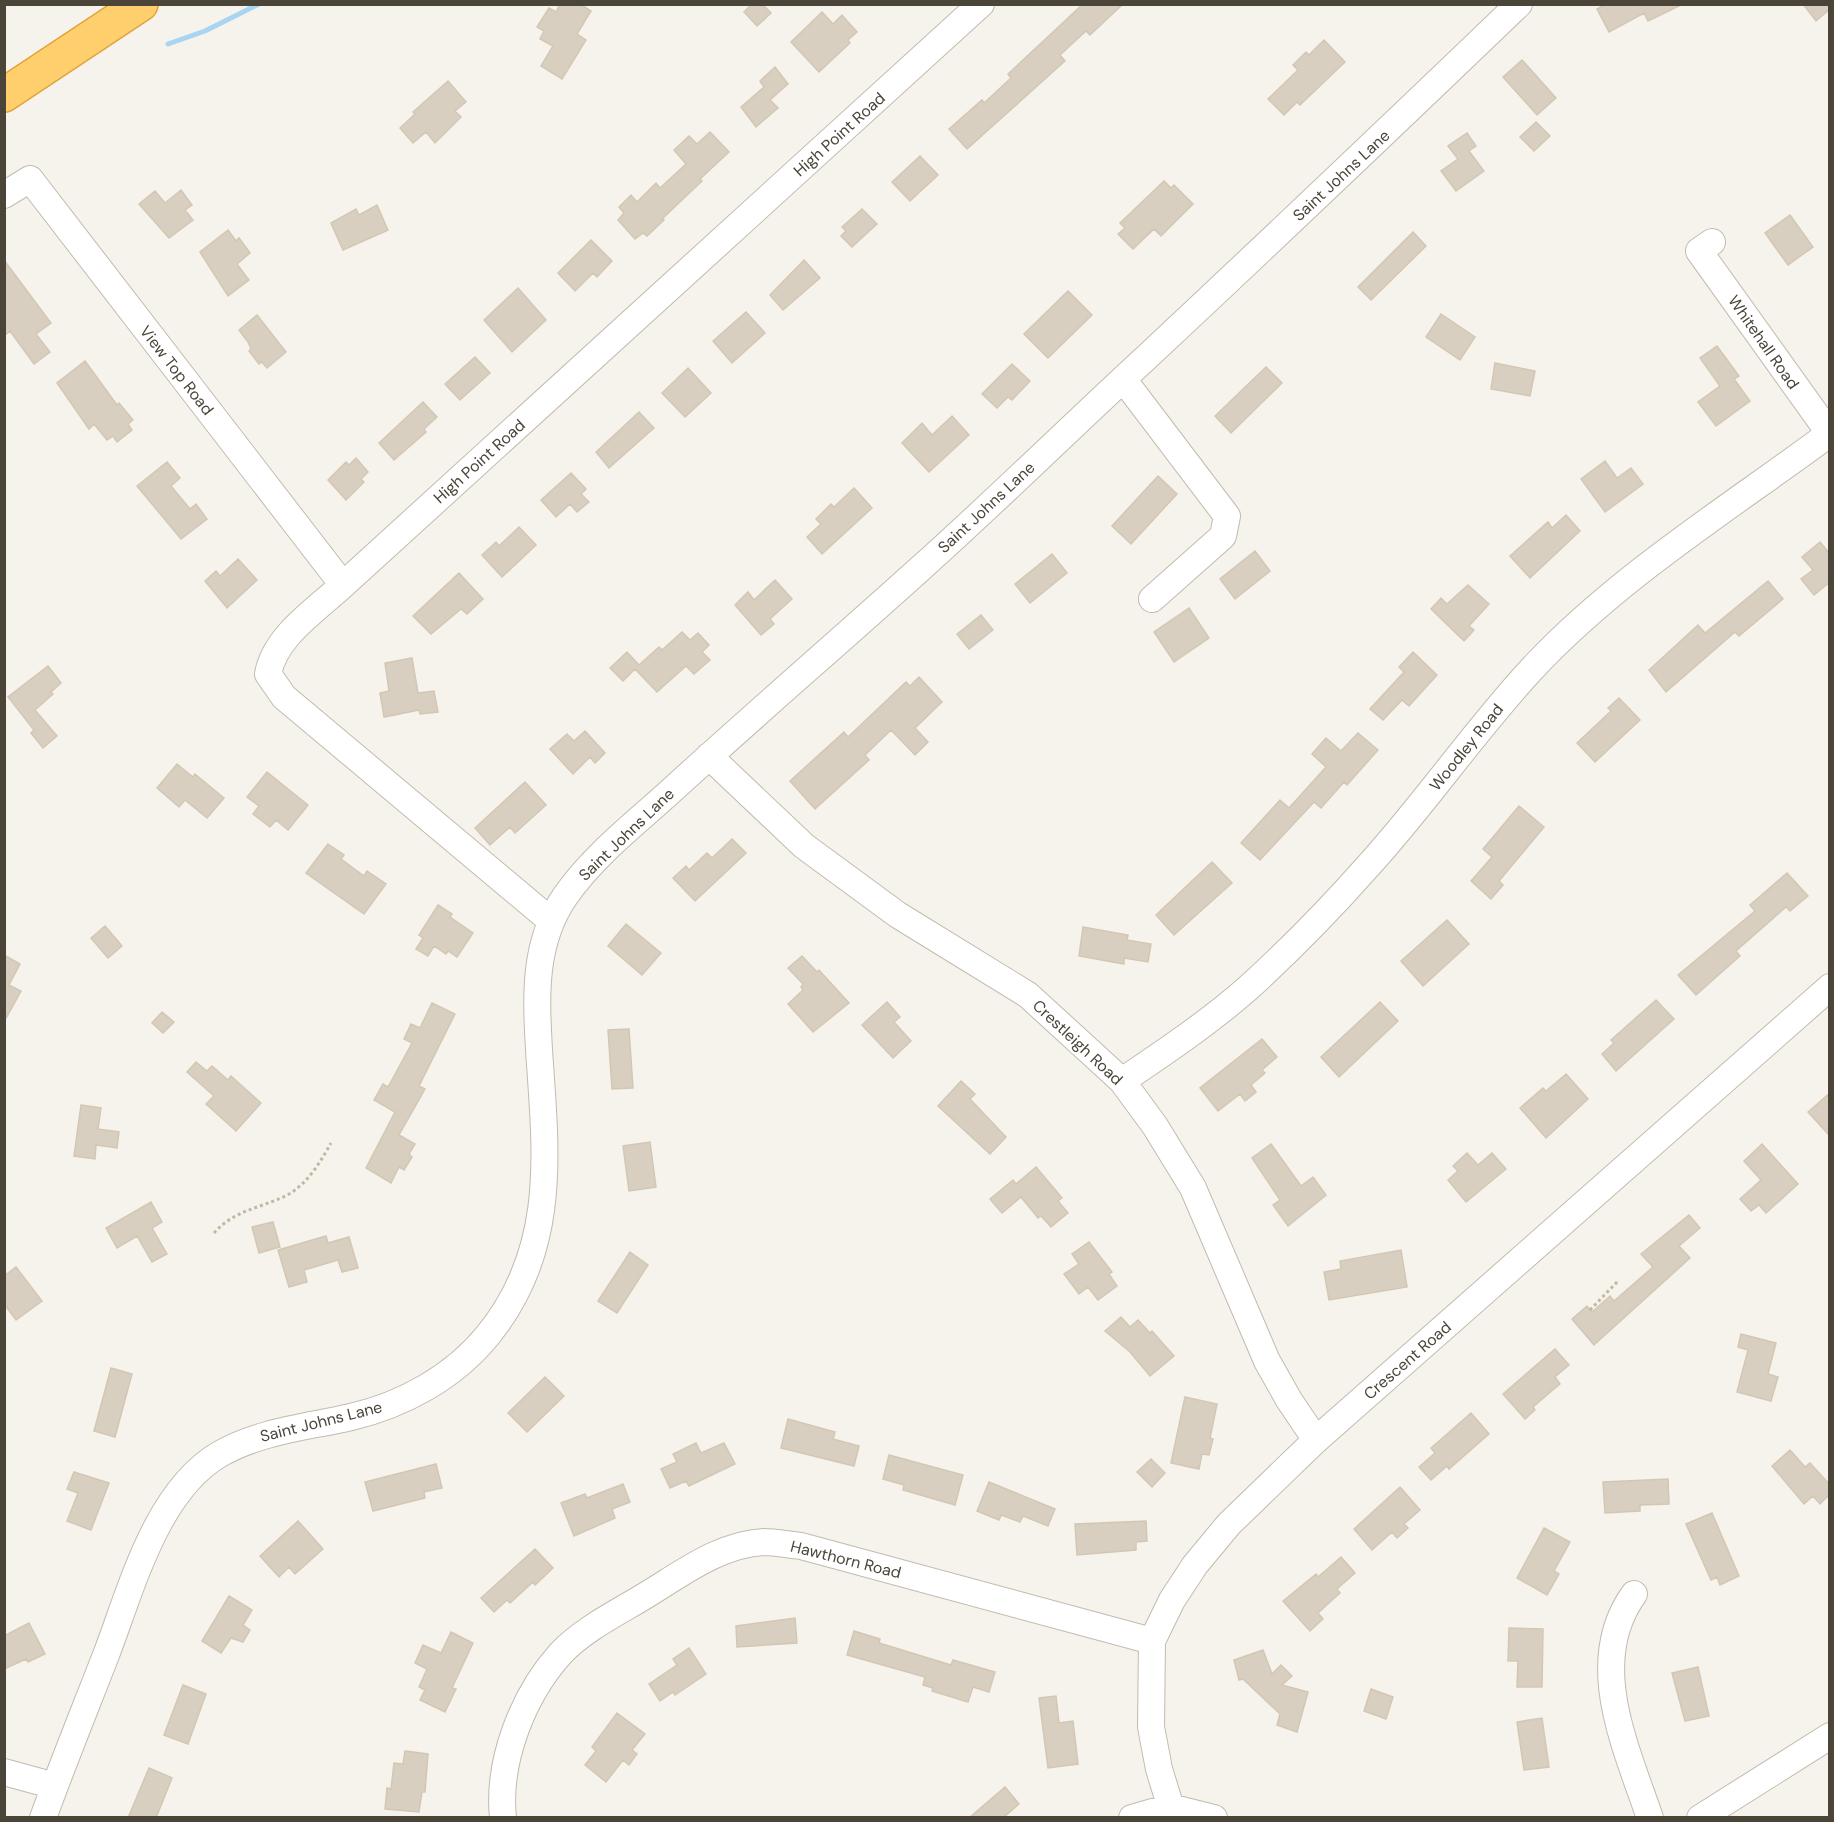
<svg xmlns="http://www.w3.org/2000/svg" width="1834" height="1822" font-family="'DM Sans',sans-serif">
  <style>
    .lines { fill: none; stroke-linecap: round; stroke-linejoin: round }
    .stream { stroke: #a9d4f2; stroke-width: 5 }
    .building { fill: #d8cfc1; stroke: #d3c7b4; stroke-width: 1.5 }
    .minor-casing { stroke: #c2bbae; stroke-width: 28 }
    .highway-casing { stroke: #e0a43c; stroke-width: 36 }
    .path { stroke: #c4b79f; stroke-width: 3; stroke-dasharray: 3 3; stroke-linecap: butt }
    .minor { stroke: #fff; stroke-width: 26 }
    .highway { stroke: #ffcf6e; stroke-width: 33 }
    .labels { text-anchor: middle; stroke-width: 5; stroke-linejoin: round; paint-order: stroke }
    .street-label { font-size: 16px; fill: #4b4439; stroke: #fff }
  </style>
  <rect width="100%" height="100%" fill="#f6f3ec"/>
  <g class="lines">
    <!-- stream -->
    <path class="stream" d="M168,44L205,31L259,4"/>
  </g>
  <!-- building -->
  <path class="building" d="M560,4H580L591,11L577,34L586,40L562,79L541,66L553,46L540,39L544,31L537,27L549,8L556,12Z
    M752,4H762L771,13L757,26L744,12Z
    M1083,4H1123L1090,35L1086,31L1060,55L1065,61L967,149L949,129L982,100L984,103L1011,78L1008,74Z
    M1606,4H1683L1648,21L1644,13L1609,32L1597,9Z
    M1803,4H1830V9L1816,21Z
    M822,12L833,24L842,15L857,32L848,40L850,43L819,72L791,42Z
    M1324,40L1345,62L1300,105L1297,102L1284,115L1268,99L1298,70L1293,65L1306,52L1309,55Z
    M1522,60L1556,98L1537,115L1503,77Z
    M775,67L788,84L770,100L778,108L756,127L741,107L764,87L760,81Z
    M448,81L466,102L455,111L461,117L435,143L426,132L413,143L400,128L415,114L413,112Z
    M1536,122L1550,136L1534,151L1520,137Z
    M710,132L729,152L700,179L702,181L662,219L664,220L647,236L643,233L635,239L618,220L624,213L619,207L631,195L637,202L656,183L660,188L686,164L674,150L689,136L697,144Z
    M1467,133L1476,146L1469,151L1484,171L1456,191L1441,171L1458,159L1448,146Z
    M920,156L938,175L910,201L892,182Z
    M1164,181L1171,188L1174,185L1193,204L1161,236L1154,229L1133,249L1118,234L1125,228L1120,223Z
    M181,190L192,205L185,210L193,220L169,238L139,204L155,191L165,203Z
    M377,205L388,230L343,250L331,223L356,209L359,215Z
    M862,209L877,224L852,247L841,236L846,231L842,227Z
    M1790,215L1813,247L1788,265L1765,233Z
    M228,230L236,241L239,238L250,253L237,264L249,280L228,296L200,252Z
    M1413,232L1426,246L1371,300L1358,287Z
    M591,240L612,261L597,277L593,273L575,291L558,273Z
    M4,260L51,323L36,334L50,352L34,364L10,331L4,336Z
    M804,260L820,278L783,310L770,295Z
    M518,288L546,320L512,352L484,320Z
    M1068,291L1092,315L1048,358L1024,334Z
    M746,312L765,333L732,363L713,341Z
    M1441,314L1475,337L1460,360L1426,337Z
    M257,315L286,352L267,368L262,362L259,364L249,351L251,349L248,342L239,330Z
    M1717,346L1739,376L1734,379L1750,401L1716,426L1698,402L1720,386L1700,358Z
    M475,357L490,373L460,400L445,384Z
    M85,361L117,405L119,403L133,420L128,424L132,430L117,442L113,436L107,440L94,424L89,429L57,383Z
    M1495,363L1535,371L1530,396L1491,389Z
    M1012,364L1030,381L1012,400L1008,397L997,408L982,394Z
    M1266,367L1282,383L1231,433L1215,416Z
    M688,368L711,393L685,417L662,393Z
    M423,402L437,417L424,429L426,432L394,460L379,443Z
    M639,412L654,428L609,468L596,452Z
    M952,416L969,435L929,472L902,443L922,423L932,435Z
    M356,458L368,472L361,479L364,482L346,500L328,480L346,462L349,465Z
    M1605,461L1617,478L1631,468L1643,484L1605,512L1581,479Z
    M167,462L180,478L171,486L190,509L196,504L207,519L181,539L137,486Z
    M571,473L586,489L581,494L589,502L577,512L570,504L556,517L541,500Z
    M1158,476L1177,494L1131,544L1112,526Z
    M854,488L872,508L822,554L807,537L821,524L816,519L831,504L834,507Z
    M1566,515L1580,531L1530,578L1510,556L1548,522L1552,528Z
    M519,527L536,545L502,577L482,555L496,542L499,546Z
    M1820,542L1830,554V582L1814,595L1801,579L1813,570L1802,557Z
    M1255,551L1270,571L1235,599L1220,579Z
    M1052,554L1067,573L1030,603L1015,584Z
    M238,559L257,580L227,608L205,581L216,571L220,576Z
    M459,573L483,599L467,614L461,609L431,634L413,616Z
    M775,580L792,599L770,619L774,624L761,635L735,605L748,592L754,600Z
    M1768,581L1783,599L1739,636L1735,632L1666,692L1649,670L1698,625L1705,633Z
    M1468,585L1489,604L1469,626L1474,630L1464,641L1431,609L1441,598L1447,604Z
    M1189,608L1209,638L1174,662L1154,632Z
    M981,615L993,630L969,649L957,634Z
    M682,632L690,640L698,633L709,645L702,652L710,660L694,674L686,666L657,692L635,669L623,681L610,668L627,652L639,665L659,647L662,650Z
    M1413,652L1437,675L1409,706L1402,700L1383,720L1370,709L1404,672L1399,667Z
    M412,658L418,693L434,691L438,712L420,714L419,710L384,717L380,693L389,691L385,663Z
    M48,666L61,683L51,692L53,694L35,710L57,736L43,748L31,733L34,730L8,697Z
    M919,677L942,702L915,728L928,742L915,755L891,730L865,755L869,760L815,809L790,781L844,732L848,737L906,682L910,686Z
    M1619,698L1640,720L1595,762L1577,743L1611,711L1608,708Z
    M585,731L605,753L595,763L590,757L573,774L550,749L567,734L574,741Z
    M1358,733L1378,750L1347,785L1344,782L1321,808L1314,802L1260,860L1241,843L1280,800L1289,808L1326,767L1312,754L1326,738L1341,751Z
    M177,764L193,777L195,774L224,798L207,818L185,800L179,807L157,788Z
    M267,772L308,805L288,830L276,820L270,827L253,814L259,806L247,797Z
    M525,782L546,805L515,833L510,827L490,845L475,828Z
    M1519,806L1544,827L1499,881L1503,885L1491,899L1471,881L1492,857L1483,849Z
    M732,839L746,853L695,901L673,878L686,866L689,870L707,853L712,858Z
    M328,844L344,855L341,859L364,876L367,871L386,884L364,914L306,873Z
    M1212,862L1232,883L1174,935L1156,915Z
    M1787,873L1808,896L1790,911L1786,907L1736,951L1740,956L1696,995L1678,975L1755,911L1750,905Z
    M438,905L452,914L450,917L473,933L457,957L448,951L446,954L434,946L428,956L416,949L423,938L419,935Z
    M1447,920L1469,944L1423,986L1401,961Z
    M626,924L661,953L642,975L608,946Z
    M105,926L122,946L108,958L91,938Z
    M1083,927L1128,935L1127,940L1151,944L1148,962L1124,958V964L1079,956Z
    M4,955L20,964L9,985L21,991L4,1022Z
    M802,956L817,972L819,970L849,1003L813,1032L788,1004L803,990L801,987L803,984L788,968Z
    M1656,1000L1674,1019L1616,1071L1602,1054L1614,1043L1611,1040Z
    M887,1002L900,1017L894,1022L911,1041L893,1058L862,1025Z
    M1380,1002L1398,1021L1339,1077L1321,1057Z
    M432,1003L455,1014L419,1086L425,1089L399,1135L415,1144L409,1154L412,1157L404,1170L399,1167L391,1183L366,1168L395,1112L374,1100L383,1084L388,1087L412,1043L404,1039L411,1024L420,1028Z
    M162,1012L174,1022L163,1033L152,1023Z
    M629,1029L633,1088L612,1089L608,1030Z
    M1262,1039L1277,1057L1262,1070L1265,1073L1251,1085L1256,1092L1245,1101L1240,1094L1218,1111L1200,1088Z
    M196,1062L207,1071L212,1066L228,1080L231,1076L261,1103L236,1131L206,1104L214,1096L187,1072Z
    M1566,1074L1588,1099L1546,1138L1520,1108L1543,1088L1546,1091Z
    M961,1081L975,1094L970,1099L1006,1137L990,1154L938,1106Z
    M1830,1093V1136L1808,1112Z
    M81,1105L101,1108L98,1129L119,1132L117,1148L96,1145L95,1159L74,1156Z
    M650,1142L656,1187L629,1191L623,1146Z
    M1271,1144L1301,1186L1313,1177L1326,1195L1288,1226L1273,1205L1280,1200L1252,1158Z
    M1762,1144L1798,1184L1766,1213L1759,1205L1751,1211L1740,1199L1761,1180L1744,1161Z
    M1467,1153L1478,1165L1492,1153L1506,1169L1466,1202L1448,1180L1458,1171L1453,1166Z
    M1036,1167L1062,1198L1058,1201L1068,1213L1051,1227L1041,1216L1038,1218L1021,1197L1002,1213L990,1199L1013,1180L1016,1184Z
    M151,1202L162,1222L152,1228L167,1254L152,1262L137,1236L117,1248L106,1228Z
    M1689,1215L1700,1228L1679,1246L1690,1258L1594,1345L1572,1319L1587,1306L1592,1312L1610,1296L1614,1301L1653,1267L1641,1254Z
    M273,1222L280,1247L259,1253L252,1227Z
    M326,1236L328,1243L349,1237L358,1268L342,1272L338,1260L304,1270L307,1282L289,1287L278,1250Z
    M1089,1242L1112,1272L1109,1274L1117,1286L1098,1300L1088,1287L1079,1294L1064,1274L1079,1264L1072,1254Z
    M1401,1250L1407,1287L1329,1300L1324,1272L1341,1269L1340,1261Z
    M630,1252L648,1265L617,1313L598,1301Z
    M16,1267L42,1301L16,1320L4,1304V1276Z
    M1121,1317L1130,1327L1138,1320L1150,1333L1152,1331L1174,1356L1150,1376L1130,1352L1105,1331Z
    M1741,1334L1776,1343L1768,1374L1778,1377L1771,1401L1737,1392L1748,1350L1738,1347Z
    M1555,1349L1569,1365L1555,1377L1560,1384L1533,1407L1535,1410L1525,1419L1503,1394Z
    M111,1368L132,1374L115,1437L94,1431Z
    M545,1377L564,1396L527,1432L508,1413Z
    M1185,1397L1217,1404L1210,1438L1213,1439L1209,1455L1202,1454L1199,1469L1171,1463Z
    M1471,1413L1489,1434L1449,1469L1447,1466L1431,1480L1419,1467L1435,1453L1431,1448Z
    M788,1419L835,1432L833,1439L859,1446L854,1466L781,1448Z
    M696,1443L701,1453L724,1443L735,1464L689,1486L686,1481L670,1488L661,1469L677,1462L673,1454Z
    M1790,1450L1805,1467L1810,1463L1830,1485V1494L1820,1504L1813,1496L1804,1504L1772,1466Z
    M889,1455L963,1475L955,1505L903,1490L904,1485L883,1479Z
    M1151,1459L1165,1473L1152,1487L1137,1472Z
    M436,1464L442,1488L424,1492L425,1498L373,1511L365,1482Z
    M74,1472L109,1483L91,1530L67,1521L78,1493L67,1489Z
    M1668,1479L1669,1504L1640,1505V1511L1605,1513L1603,1482Z
    M989,1482L1055,1509L1048,1526L1023,1516L1020,1522L1001,1515L999,1520L977,1511Z
    M623,1484L630,1502L612,1509L615,1518L574,1536L561,1503L585,1494L587,1498Z
    M1400,1487L1420,1510L1404,1524L1408,1528L1397,1538L1392,1532L1372,1550L1354,1529Z
    M1712,1513L1739,1576L1720,1585L1717,1577L1711,1580L1686,1524Z
    M298,1521L323,1549L295,1574L289,1567L279,1577L260,1556Z
    M1146,1521L1147,1541L1136,1542V1550L1077,1555L1075,1524Z
    M1544,1528L1570,1542L1554,1571L1559,1574L1547,1595L1517,1578Z
    M535,1549L553,1568L535,1585L533,1582L510,1603L507,1600L494,1612L481,1598Z
    M1341,1557L1355,1573L1337,1589L1340,1593L1318,1613L1323,1619L1310,1631L1283,1601L1316,1574L1318,1577Z
    M229,1596L252,1610L243,1625L250,1630L243,1642L231,1638L221,1653L202,1641Z
    M795,1618L797,1643L737,1647L736,1626Z
    M29,1623L45,1654L28,1662L26,1659L4,1669V1636Z
    M1509,1628L1543,1629L1542,1687H1517L1518,1661H1508Z
    M854,1631L880,1639L879,1643L951,1665L953,1660L995,1672L989,1692L973,1687L968,1702L932,1691L933,1688L923,1685L925,1677L847,1655Z
    M451,1632L473,1643L452,1688L456,1689L445,1712L420,1700L425,1690L419,1687L427,1669L415,1663L423,1645L441,1653Z
    M689,1648L706,1674L675,1695L673,1692L660,1701L649,1684L677,1665L673,1659Z
    M1263,1650L1272,1674L1281,1665L1292,1676L1282,1685L1308,1692L1297,1732L1277,1725L1280,1714L1243,1679L1239,1680L1234,1660Z
    M1698,1667L1709,1716L1685,1721L1672,1673Z
    M183,1685L206,1694L188,1744L164,1735Z
    M1371,1689L1393,1697L1386,1719L1364,1711Z
    M1056,1696L1059,1723L1073,1721L1078,1764L1048,1768L1039,1698Z
    M617,1713L645,1734L632,1750L637,1754L629,1765L623,1760L606,1782L585,1765L596,1751L592,1747Z
    M1542,1718L1549,1767L1524,1770L1517,1722Z
    M405,1751L428,1754L425,1792H422L419,1812L385,1809L387,1788L391,1789L394,1763L403,1764Z
    M149,1768L172,1778L156,1818H128Z
    M1005,1787L1019,1804L1003,1818H969Z"/>
  <g class="lines">
    <defs>
      <path id="minor" d="M4,195L30,179L343,585
        M1712,242L1699,251L1830,434
        M1123,379L1227,516L1223,536L1152,599
        M709,756L804,846L898,915L1028,995L1122,1081L1155,1126L1193,1188L1267,1361L1289,1400L1316,1440
        M550,920L284,697L268,674C275,636 316,610 343,585L981,4
        M1122,1081C1165,1052 1208,1023 1247,989C1290,950 1331,908 1369,865C1426,802 1473,733 1530,671C1615,579 1729,508 1829,434
        M1634,1594C1585,1662 1626,1747 1650,1818
        M4,1772L55,1786
        M43,1818C63,1763 85,1709 106,1655C131,1590 156,1491 220,1454C260,1431 308,1427 351,1417C403,1405 454,1377 488,1335C558,1249 546,1153 539,1050C536,996 533,942 566,895C594,855 636,823 672,790C754,715 839,642 922,567C999,498 1073,425 1149,355C1273,239 1396,122 1519,4
        M503,1818C497,1761 523,1695 561,1653C585,1628 619,1612 648,1594C684,1572 721,1544 764,1542C776,1542 789,1545 801,1546L1152,1641
        M1132,1818L1170,1807L1214,1818
        M1174,1818L1159,1769L1151,1727L1152,1641L1172,1600L1195,1565L1229,1524L1316,1440L1830,987
        M1700,1818L1830,1736"/>
      <path id="highway" d="M4,95L141,4"/>
    </defs>
    <!-- minor casing -->
    <use href="#minor" class="minor-casing"/>
    <!-- highway casing -->
    <use href="#highway" class="highway-casing"/>
    <!-- path -->
    <path class="path" d="M214,1233C235,1209 263,1208 289,1194C308,1183 321,1161 331,1143
      M1590,1310L1618,1281"/>
    <!-- minor -->
    <use href="#minor" class="minor"/>
    <!-- highway -->
    <use href="#highway" class="highway"/>
  </g>
  <g class="labels">
    <!-- street labels -->
    <g class="street-label">
      <text transform="translate(839 134) rotate(-42)" y="6">High Point Road</text>
      <text transform="translate(1341 175) rotate(-43)" y="6">Saint Johns Lane</text>
      <text transform="translate(1764 342) rotate(55)" y="6">Whitehall Road</text>
      <text transform="translate(177 370) rotate(52)" y="6">View Top Road</text>
      <text transform="translate(479 461) rotate(-42)" y="6">High Point Road</text>
      <text transform="translate(986 507) rotate(-43)" y="6">Saint Johns Lane</text>
      <text transform="translate(1466 747) rotate(-51)" y="6">Woodley Road</text>
      <text transform="translate(626 834) rotate(-44)" y="6">Saint Johns Lane</text>
      <text transform="translate(1078 1042) rotate(43)" y="6">Crestleigh Road</text>
      <text transform="translate(1407 1360) rotate(-41)" y="6">Crescent Road</text>
      <text transform="translate(321 1421) rotate(-14)" y="6">Saint Johns Lane</text>
      <text transform="translate(846 1559) rotate(14)" y="6">Hawthorn Road</text>
    </g>
  </g>
  <!-- border -->
  <rect width="1834" height="1822" fill="none" stroke="#4b4439" stroke-width="12"/>
</svg>
